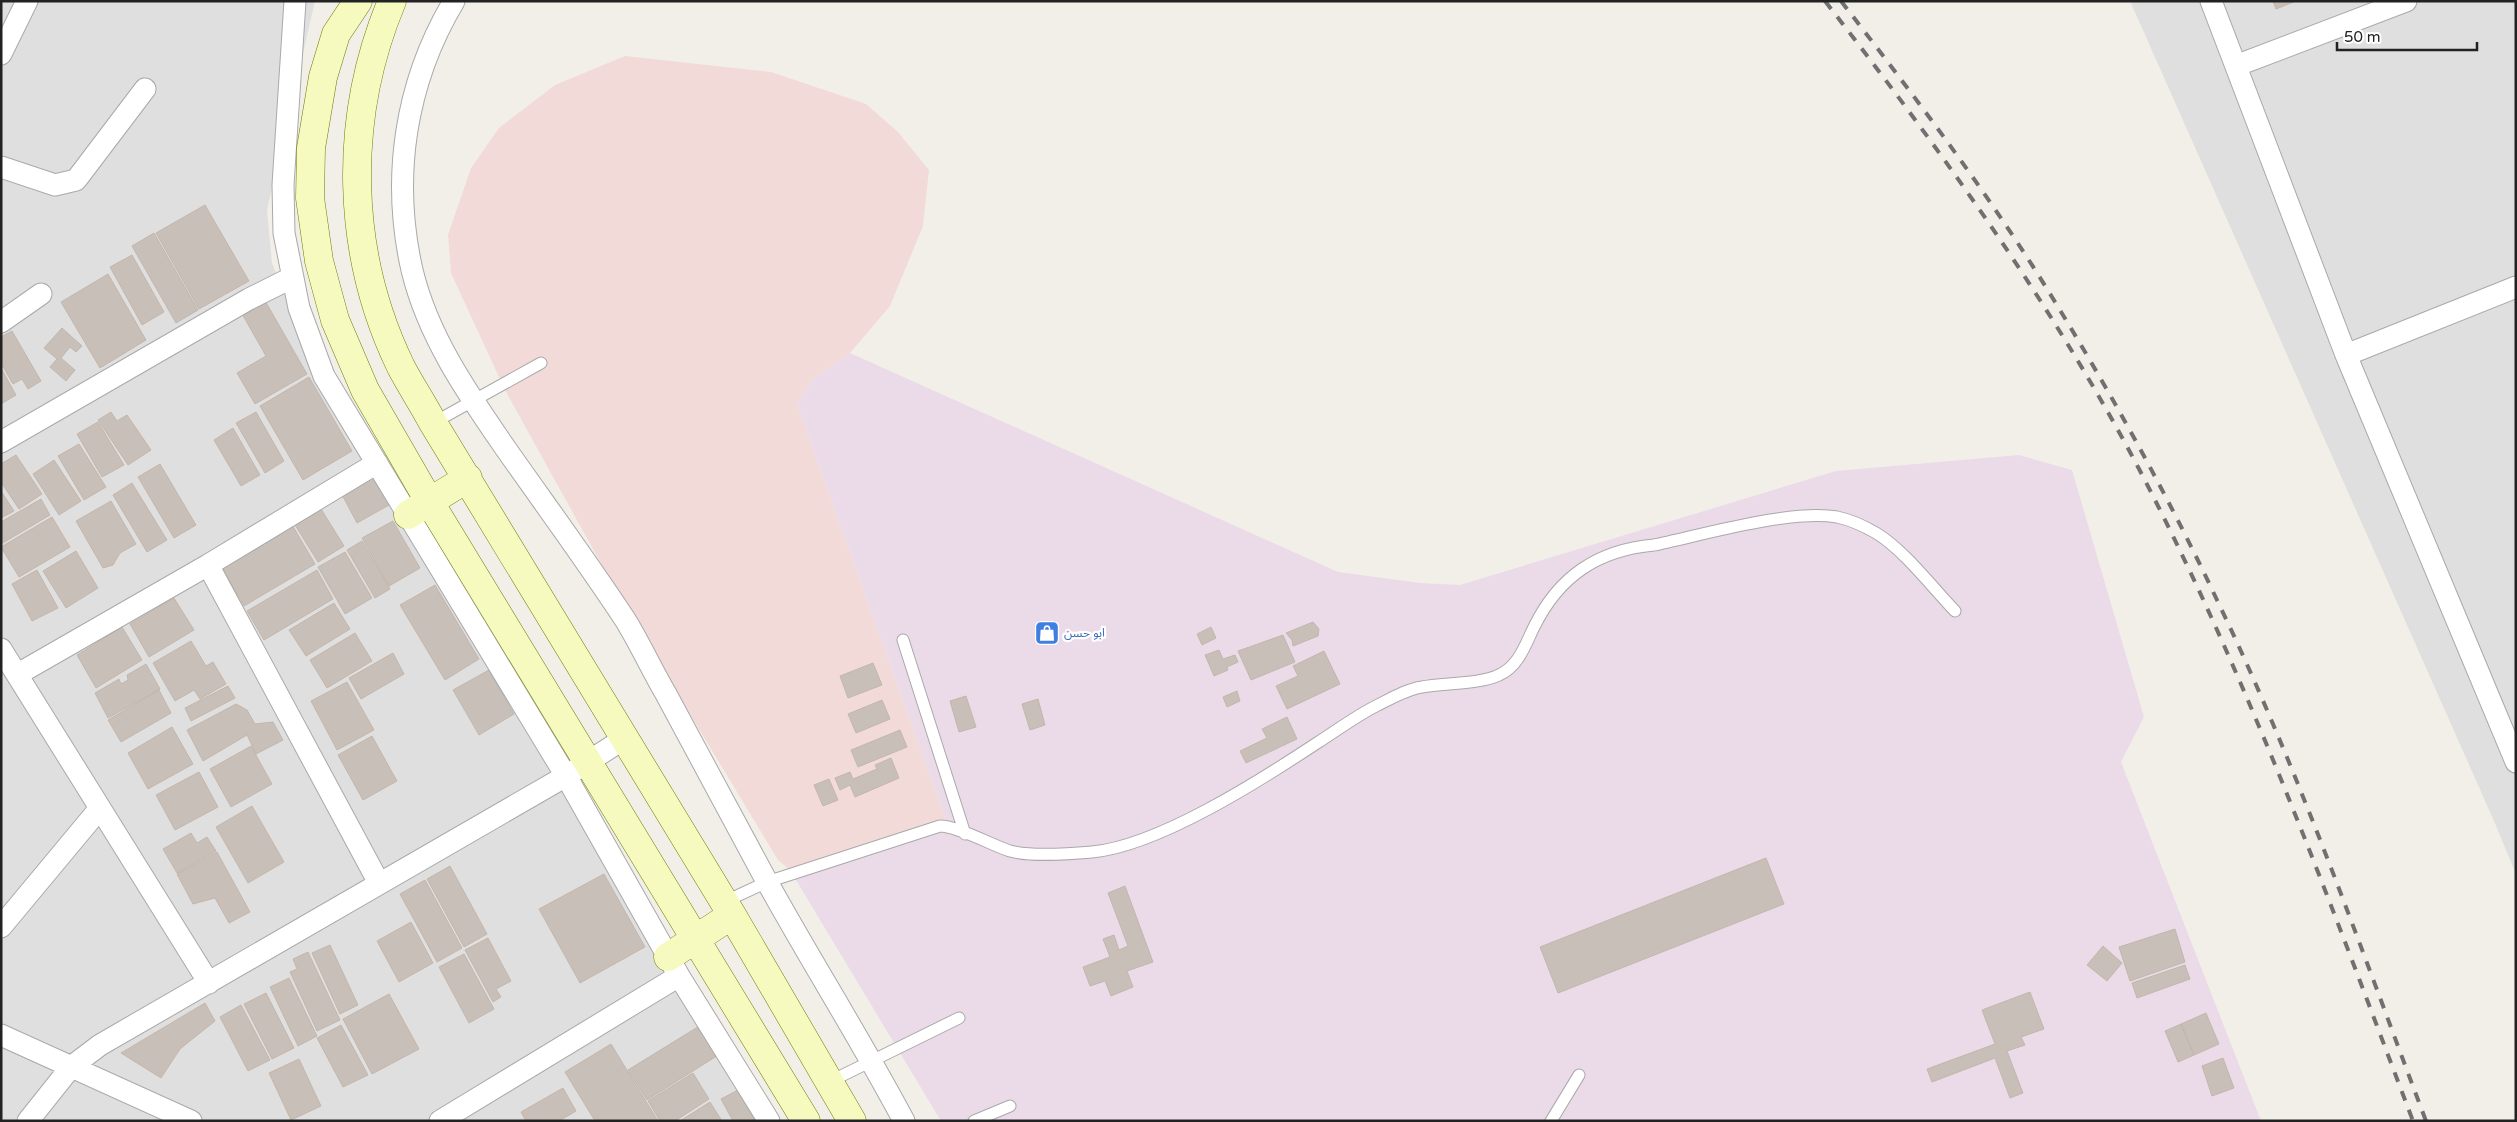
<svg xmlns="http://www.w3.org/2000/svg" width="2517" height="1122" font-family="'Varela Round','Noto Sans Arabic',sans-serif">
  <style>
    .residential { fill: #e0dfdf }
    .commercial { fill: #f2dad9 }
    .industrial { fill: #ebdbe8 }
    .building { fill: #c7bfb8; stroke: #c4b6ab }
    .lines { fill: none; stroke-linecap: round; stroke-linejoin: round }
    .lane-casing { stroke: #a9a9a9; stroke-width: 13 }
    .street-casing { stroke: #a9a9a9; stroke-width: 23 }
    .secondary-casing { stroke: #707d05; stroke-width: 29 }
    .lane { stroke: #fff; stroke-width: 11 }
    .street { stroke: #fff; stroke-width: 21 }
    .secondary { stroke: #f7fabf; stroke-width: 28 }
    .rail { stroke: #707070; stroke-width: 4; stroke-dasharray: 10 10; stroke-linecap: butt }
    .labels { text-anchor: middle; stroke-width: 4.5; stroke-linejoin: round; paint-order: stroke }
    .shop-label { font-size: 12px; fill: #366cbe; stroke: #fff; text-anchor: start }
  </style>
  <rect width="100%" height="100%" fill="#f2efe9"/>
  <!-- residential -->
  <path class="residential" d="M1,1H315L267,210L272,263L319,377L764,1121H1Z
    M2130,1H2516V874L2494,821Z"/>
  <!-- commercial -->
  <path class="commercial" d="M625,56L771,72L866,104L898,132L929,170L923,226L890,306L850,353L812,380L797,404L945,818L790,870L778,860L620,598L505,390L451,273L448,235L471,168L499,128L555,85Z"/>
  <!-- industrial -->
  <path class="industrial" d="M850,353L1338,572L1420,583L1460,585L1836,471L2019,455L2072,470L2144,717L2121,762L2261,1121H941L790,870L945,818L797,404L812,380Z"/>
  <!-- building -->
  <path class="building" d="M2273,1H2296L2276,9Z
    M205,205L249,281L199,309L156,233Z
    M154,233L198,310L176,323L132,246Z
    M132,255L164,312L142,325L110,267Z
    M108,274L146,340L100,368L61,302Z
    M264,299L307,374L255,404L237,373L266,356L241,312Z
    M62,328L82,346L76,352L70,347L61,358L75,370L66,381L50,367L57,359L44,348Z
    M12,331L41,381L28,389L22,379L13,384L1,363V337Z
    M1,368L16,395L1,404Z
    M309,377L352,451L303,480L260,406Z
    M111,412L117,421L127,415L151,450L128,465L98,420Z
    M256,412L284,461L265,473L236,423Z
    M98,422L124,465L102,477L77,434Z
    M233,428L260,475L241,486L214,440Z
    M79,444L106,487L84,500L58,456Z
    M16,455L42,494L19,509L1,482V464Z
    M54,460L81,501L59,515L33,474Z
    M160,464L196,525L174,538L138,477Z
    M372,471L391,504L357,523L339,489Z
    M132,483L167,540L147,552L113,495Z
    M1,491L14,511L1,518Z
    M41,499L50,515L1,544V522Z
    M111,501L136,544L120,553L113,565L103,568L76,521Z
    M318,504L344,546L318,562L292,520Z
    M52,517L70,547L19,577L1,547Z
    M393,521L420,568L389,586L362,538Z
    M291,523L315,564L244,606L220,564Z
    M362,541L390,589L375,598L347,550Z
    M76,551L98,588L66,608L43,571Z
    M345,552L372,598L345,614L318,567Z
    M37,570L58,608L32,621L12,584Z
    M317,570L333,599L264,640L247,611Z
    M435,585L479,659L445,680L400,605Z
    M174,598L194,630L149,657L130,624Z
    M334,603L350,629L306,656L289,630Z
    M1313,622L1319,629L1318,636L1293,646L1292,640L1286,633Z
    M122,627L142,660L96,688L77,655Z
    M1211,627L1216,638L1202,645L1197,634Z
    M355,633L372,661L327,688L310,660Z
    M1283,635L1295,662L1251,680L1238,651Z
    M191,641L206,666L213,662L226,684L200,699L194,690L175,701L153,663Z
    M1219,650L1223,659L1235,655L1238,662L1227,667L1228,670L1214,676L1205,655Z
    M1324,651L1340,684L1287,709L1276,686L1298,676L1293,666Z
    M393,653L404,674L361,699L349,678Z
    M873,663L882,685L848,698L840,676Z
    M146,664L160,689L108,718L95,693L119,679L121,684L128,680L127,675Z
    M489,670L514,714L479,735L453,690Z
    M347,682L374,730L337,750L311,701Z
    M228,686L235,698L191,721L185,708Z
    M159,690L171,713L121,742L108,720Z
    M1237,691L1240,701L1227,707L1223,697Z
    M966,696L976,727L959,732L950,701Z
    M1038,699L1045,725L1030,730L1022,704Z
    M882,700L890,719L856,733L848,714Z
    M236,704L247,710L255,724L273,722L283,740L256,754L247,735L203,761L187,730Z
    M1287,717L1297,739L1246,763L1240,751L1267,738L1262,729Z
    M172,727L193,764L148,789L128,753Z
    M900,730L907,747L858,767L851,750Z
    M372,736L397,781L363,800L338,755Z
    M251,746L272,784L231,807L210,769Z
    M891,758L899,778L855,797L850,785L840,790L835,778L850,772L853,779L877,769L875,765Z
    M199,772L218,807L175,830L156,795Z
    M829,779L838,800L823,806L814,785Z
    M252,806L284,862L248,883L216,827Z
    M191,833L197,843L207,837L216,851L177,873L163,849Z
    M217,852L250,912L229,923L215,898L193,904L177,874Z
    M1766,858L1784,904L1558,993L1540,947Z
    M450,866L487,934L464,947L427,879Z
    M604,874L645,947L580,983L539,909Z
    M425,880L462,948L437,962L400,894Z
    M1125,886L1153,962L1127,971L1133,987L1111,996L1105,981L1090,986L1083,967L1110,957L1103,939L1114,935L1119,950L1128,946L1108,893Z
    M411,922L433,963L399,982L377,941Z
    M2175,929L2185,962L2130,981L2119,947Z
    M488,938L511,981L496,989L501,997L493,1002L465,950Z
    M330,945L358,1005L340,1014L312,953Z
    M2103,946L2122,963L2107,981L2087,965Z
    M308,952L340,1020L317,1031L290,972L297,969L293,959Z
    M464,954L494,1009L469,1023L439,967Z
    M2185,965L2190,979L2137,998L2132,983Z
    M289,978L317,1036L298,1046L270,987Z
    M2030,992L2044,1029L2021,1037L2025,1045L2007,1051L2023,1093L2010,1098L1995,1058L1932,1082L1927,1069L1995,1044L1982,1010Z
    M266,993L294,1048L272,1059L244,1004Z
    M389,994L419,1049L372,1074L343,1019Z
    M205,1003L215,1021L180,1049L161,1078L121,1053Z
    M241,1005L270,1060L248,1071L220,1017Z
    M2206,1013L2219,1044L2194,1055L2181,1024Z
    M2181,1024L2194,1055L2178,1062L2165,1031Z
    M341,1025L368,1075L343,1087L317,1038Z
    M701,1025L720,1054L647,1100L628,1070Z
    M611,1044L658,1121H595L565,1072Z
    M2223,1058L2234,1088L2212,1096L2202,1066Z
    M299,1059L321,1106L291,1120L269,1073Z
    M693,1073L709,1099L675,1121H660L648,1101Z
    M563,1088L576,1111L559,1121H526L521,1112Z
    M738,1090L755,1121H733L721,1099Z
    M710,1102L722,1121H680Z"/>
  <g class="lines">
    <defs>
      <path id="lane" d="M433,423L541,363
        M903,640L965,834
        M724,902L767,882L940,826C958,826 991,845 1010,851C1032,857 1069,854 1092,852C1158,846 1261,780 1317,743C1336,731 1356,716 1376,706C1390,699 1407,689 1422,687C1443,683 1481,684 1499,675C1519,666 1525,645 1534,627C1559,576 1598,550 1654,545C1702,535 1791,509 1837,517C1851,520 1864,526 1876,533C1903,549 1932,587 1955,611
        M831,1081L959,1018
        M974,1121L1010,1106
        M1551,1121L1579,1075"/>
      <path id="street" d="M295,1L283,185L284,233L299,308L324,376L566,776L679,976L769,1121
        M454,1C405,83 391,178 412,270C428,337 468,394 506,449C546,506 588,563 626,621C640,644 652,670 666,694C699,755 732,817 765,878C810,960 860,1038 904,1121
        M2211,1L2346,355L2516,762
        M1,54L27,1
        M2238,65L2406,1
        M1,167L55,185L76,180L145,89
        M1,322L41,294
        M2346,355L2516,287
        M1,442L249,299L291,278
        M208,565L379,883
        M1,649L209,983
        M18,674L208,565L377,463
        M1,927L100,808
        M1,1035L191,1121
        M28,1121L71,1067L100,1045L566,776L625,738
        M440,1121L679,976"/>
      <path id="secondary" d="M358,1L336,34L323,77L311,148L310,198L319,261L335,320L365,390L429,501L806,1121
        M392,1C343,118 345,252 401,367C411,386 423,404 433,423L732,915L852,1121
        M408,515L468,478
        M668,957L732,915"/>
    </defs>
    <!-- lane casing -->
    <use href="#lane" class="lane-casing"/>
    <!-- street casing -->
    <use href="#street" class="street-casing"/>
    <!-- secondary casing -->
    <use href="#secondary" class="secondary-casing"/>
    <!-- lane -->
    <use href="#lane" class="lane"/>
    <!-- street -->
    <use href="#street" class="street"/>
    <!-- secondary -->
    <use href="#secondary" class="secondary"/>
    <!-- rail -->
    <path class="rail" d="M1825,1C1940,149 2050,301 2138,467C2248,677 2329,900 2413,1121
      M1841,1C1915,97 1989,194 2052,297C2112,395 2168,496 2217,600C2298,768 2360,946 2426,1121"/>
  </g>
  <!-- icons -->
  <defs>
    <symbol id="shop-square" viewBox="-11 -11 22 22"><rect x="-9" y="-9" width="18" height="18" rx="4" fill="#3f7fe0" stroke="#fff"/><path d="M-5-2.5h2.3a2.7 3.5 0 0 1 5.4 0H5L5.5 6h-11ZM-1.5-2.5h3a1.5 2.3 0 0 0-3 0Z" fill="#fff"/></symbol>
  </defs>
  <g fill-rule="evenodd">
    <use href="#shop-square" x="1033" y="619" width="28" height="28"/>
  </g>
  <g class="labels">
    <!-- shop labels -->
    <g class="shop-label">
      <text x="1064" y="637">ابو حسن</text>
    </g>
  </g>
  <!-- border -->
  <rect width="2517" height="1122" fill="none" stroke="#222222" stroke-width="5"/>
  <!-- scale -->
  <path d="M2337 42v8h140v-8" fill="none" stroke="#222222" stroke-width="2.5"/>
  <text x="2344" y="42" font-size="15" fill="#222222" stroke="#ffffff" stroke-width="4" paint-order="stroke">50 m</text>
</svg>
